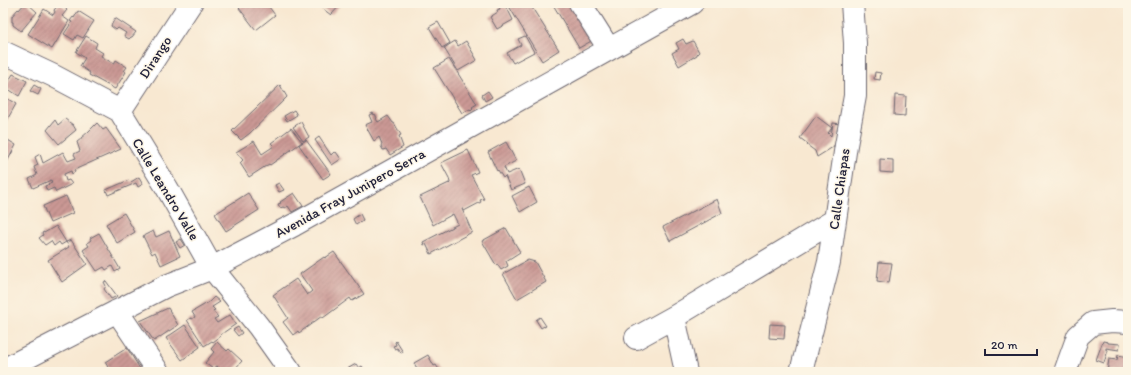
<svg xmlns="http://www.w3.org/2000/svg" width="1131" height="375" font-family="Itim,sans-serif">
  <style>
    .building { fill: url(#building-hatch) }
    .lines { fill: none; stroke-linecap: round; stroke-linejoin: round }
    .minor-casing { stroke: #6d6770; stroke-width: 24 }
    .minor { stroke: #fff; stroke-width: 22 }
    .labels { text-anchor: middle; stroke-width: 3; stroke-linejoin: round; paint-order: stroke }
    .street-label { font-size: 14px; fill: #22223b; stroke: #fcf5e5 }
  </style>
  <defs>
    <pattern id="building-hatch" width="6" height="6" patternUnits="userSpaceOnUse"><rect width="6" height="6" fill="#cb9994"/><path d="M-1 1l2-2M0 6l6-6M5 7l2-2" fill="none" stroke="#a47c7a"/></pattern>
  </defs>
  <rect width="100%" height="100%" fill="#fcf5e5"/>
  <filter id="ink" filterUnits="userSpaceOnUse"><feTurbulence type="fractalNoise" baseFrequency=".025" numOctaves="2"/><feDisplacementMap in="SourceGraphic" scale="8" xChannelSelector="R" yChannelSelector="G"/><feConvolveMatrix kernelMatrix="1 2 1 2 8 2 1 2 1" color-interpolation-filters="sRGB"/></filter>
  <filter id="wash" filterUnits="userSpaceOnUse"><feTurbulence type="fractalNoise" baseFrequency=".012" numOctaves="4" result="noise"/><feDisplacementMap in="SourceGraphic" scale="16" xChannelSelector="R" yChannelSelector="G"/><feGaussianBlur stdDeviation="0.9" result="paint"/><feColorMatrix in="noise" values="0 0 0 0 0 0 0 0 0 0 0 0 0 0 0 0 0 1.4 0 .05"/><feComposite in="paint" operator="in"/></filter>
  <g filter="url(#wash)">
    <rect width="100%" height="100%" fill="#f8e8d1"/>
    <g id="blocks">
      <!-- building -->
      <path class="building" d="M25,3H27L37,12L21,31L13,25V22H12V16L18,9L19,10Z
        M60,3L67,10L62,16L69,21L52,49L28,34L44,9L53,15L55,12L54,10Z
        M244,3H266L275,15L256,30L239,8Z
        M315,3H342L331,15Z
        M507,3H529L559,50L542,61Z
        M552,3H580L600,36L579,48Z
        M504,4L506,8H507L513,20L497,29L490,17L498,12L497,10L500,9L499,7Z
        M78,11L94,21L83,38L77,35L74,40L64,34L72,22L70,21L73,17L74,18Z
        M115,18L136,32L132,37H131L129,39L124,36L126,33L118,28L116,30L111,26Z
        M438,22L450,43L442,48L429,27Z
        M86,36L97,43L95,48L103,53L101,56L114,64L116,60L127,67L124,71L126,72L115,89L89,75L90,73L80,66L85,58L76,52Z
        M525,36L534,52L513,63L507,53L521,45L518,39Z
        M683,39L686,44L693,41L699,52L697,54V55L679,66L672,53L679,49L676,43Z
        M455,41L458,46L466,41L477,60L458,71L444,48Z
        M449,59L477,104L472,107L473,108L471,110L470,109L462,113L434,68Z
        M875,72L881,73L880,80L874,79Z
        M13,74L27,81L19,96L5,87Z
        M34,85L41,89L38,95L30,91Z
        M280,85L287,97L250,133L241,140L232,131Z
        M488,91L492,97L485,101L482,95Z
        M895,95L906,96L905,116L894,115Z
        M3,96L16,104L3,127Z
        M294,110L297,115L287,121L284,116Z
        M373,113L374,115L375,114L377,118L376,119L378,122L388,116L393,123H394L401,135L399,136L403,147L390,155L386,149L383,150L381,146L382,144L379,137L374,141L365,125L372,122L369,115Z
        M816,116L832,128L828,133L831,136L833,123L840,124L837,140L833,147L817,157L815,151L807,145L808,144L800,138Z
        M65,119L73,125L76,130L59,144L47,130L55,120L58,125Z
        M301,122L309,137L303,141L293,127Z
        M97,123L103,130L106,128L121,149L74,170L75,172L72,174L71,171L64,174L66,181L69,180L72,184L56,192L54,188L47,191L45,186L52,183L51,180L33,188L29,179L37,175L34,167L38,165L35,157L40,154L43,163L63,152L68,161L76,158L74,154L80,151L77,142L81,139V138L88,132Z
        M291,128L302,142L270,165L269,164L249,177L240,163L243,160L236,152L254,141L262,154L274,146L271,143Z
        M3,137L16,145L7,162L3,160Z
        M319,137L331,155L334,152V153L336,152L341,159L332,165L315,140Z
        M306,140L331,174L323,179L299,145Z
        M506,142L516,161L504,167L507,174L519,169L525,184L511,190L505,176L503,178L498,170L497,171L488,152Z
        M468,150L478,172L471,175L484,199L480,200L481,202L464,211L463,209H462L472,232L431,254L426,244L424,245L423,242L458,224L453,214L433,225L420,197L449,183V184L450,183L449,178L441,163Z
        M880,159L893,160V173L880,172Z
        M139,177L143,184L138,187L136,183L108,195L106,190L129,180L131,182Z
        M279,183L284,190L279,192L275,185Z
        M529,187L537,202L520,212L512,196Z
        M248,193L259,210L226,231L215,214Z
        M294,193L303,206L292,212L288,206L285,208L283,207L280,208L278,204L281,203L280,202Z
        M66,196L73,213L50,223L43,206Z
        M717,199L722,213L670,241L663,227Z
        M124,213L135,232L117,243L106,224Z
        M360,214L363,220L356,225L353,219Z
        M56,226L66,242L61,245L59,242L54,246L51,241L45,245L39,238L43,235L42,233L44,232V233Z
        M506,228L520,252L506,261L508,266L501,270L497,264L496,265L482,241Z
        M153,231L156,237L169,231L180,256L161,265L155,252L152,254L143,236Z
        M99,233L120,269L115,272L112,266L106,270L104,267L97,271L83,250L89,246L87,243L91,240L90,238Z
        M181,239L185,245L180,248L176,242Z
        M71,240L87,264L62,282L48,260L69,247L66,242Z
        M334,252L364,294L352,301L350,298L323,318L322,316L299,333L298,331L293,335L283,322L288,318L273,295L296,279L307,295L312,291L300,274L324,257L325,258Z
        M528,260L535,262L546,282L517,299L503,274Z
        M879,262L892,263L889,283L877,281Z
        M106,281L117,296L111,299L104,289L106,286L104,282Z
        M214,297L220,302L212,307L215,310L213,311L218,317L214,319L217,323L230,315L236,324L220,335L221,336L213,342L212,341L204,346L187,320L191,318L192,319L195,317L192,312L209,302Z
        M168,308L178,325L154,341L140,321Z
        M540,317L546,326L544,327V326L541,328L536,320Z
        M770,324L785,325L784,339L769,338Z
        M185,325L200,347L182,360L166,338Z
        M238,327L242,333L238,336L233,330Z
        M396,341L403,352L401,353L397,348L395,349L393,346L396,345L395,342Z
        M1103,341L1108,342V343L1120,344L1119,350L1106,348V350H1108L1104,363L1096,360Z
        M217,342L227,351L229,349L242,361L232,372H223L217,366L213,369L205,363L214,352L211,349Z
        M127,348L142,372H111L105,362Z
        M428,355L434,366L436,365L440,371L439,372H419L414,363Z
        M1118,355L1128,357V372H1107L1109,359L1117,360Z
        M356,364L359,368L362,366L366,372H349L347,369Z"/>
    </g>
  </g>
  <g filter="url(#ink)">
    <use href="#blocks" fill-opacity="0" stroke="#6d6770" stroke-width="1"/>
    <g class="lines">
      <defs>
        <path id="minor" d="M580,3L609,49
          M3,52L54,76L120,111L167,188L212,268L259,327L291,372
          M120,111L191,3
          M117,311L158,372
          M674,317L686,372
          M636,338L674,317L835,220
          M3,370L166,286L212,268L294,225L692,3
          M801,372L829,262L846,145L855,96V43L852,3
          M1065,372L1078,336L1093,323L1112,321L1128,322"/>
      </defs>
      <!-- minor casing -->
      <use href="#minor" class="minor-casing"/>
      <!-- minor -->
      <use href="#minor" class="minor"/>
    </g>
  </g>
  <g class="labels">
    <!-- street labels -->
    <g class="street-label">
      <text transform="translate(155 57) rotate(-57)" y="5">Dirango</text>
      <text transform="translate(166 189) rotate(59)" y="5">Calle Leandro Valle</text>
      <text transform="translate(839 189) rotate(-82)" y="5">Calle Chiapas</text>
      <text transform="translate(350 193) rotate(-29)" y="5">Avenida Fray Junipero Serra</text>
    </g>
  </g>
  <!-- margin -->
  <rect width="1131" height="375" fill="none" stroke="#fcf5e5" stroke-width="16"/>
  <!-- scale -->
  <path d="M985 349v6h52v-6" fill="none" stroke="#22223b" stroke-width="2"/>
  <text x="991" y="349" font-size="12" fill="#22223b" stroke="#fcf5e5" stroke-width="3" paint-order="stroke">20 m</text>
</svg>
